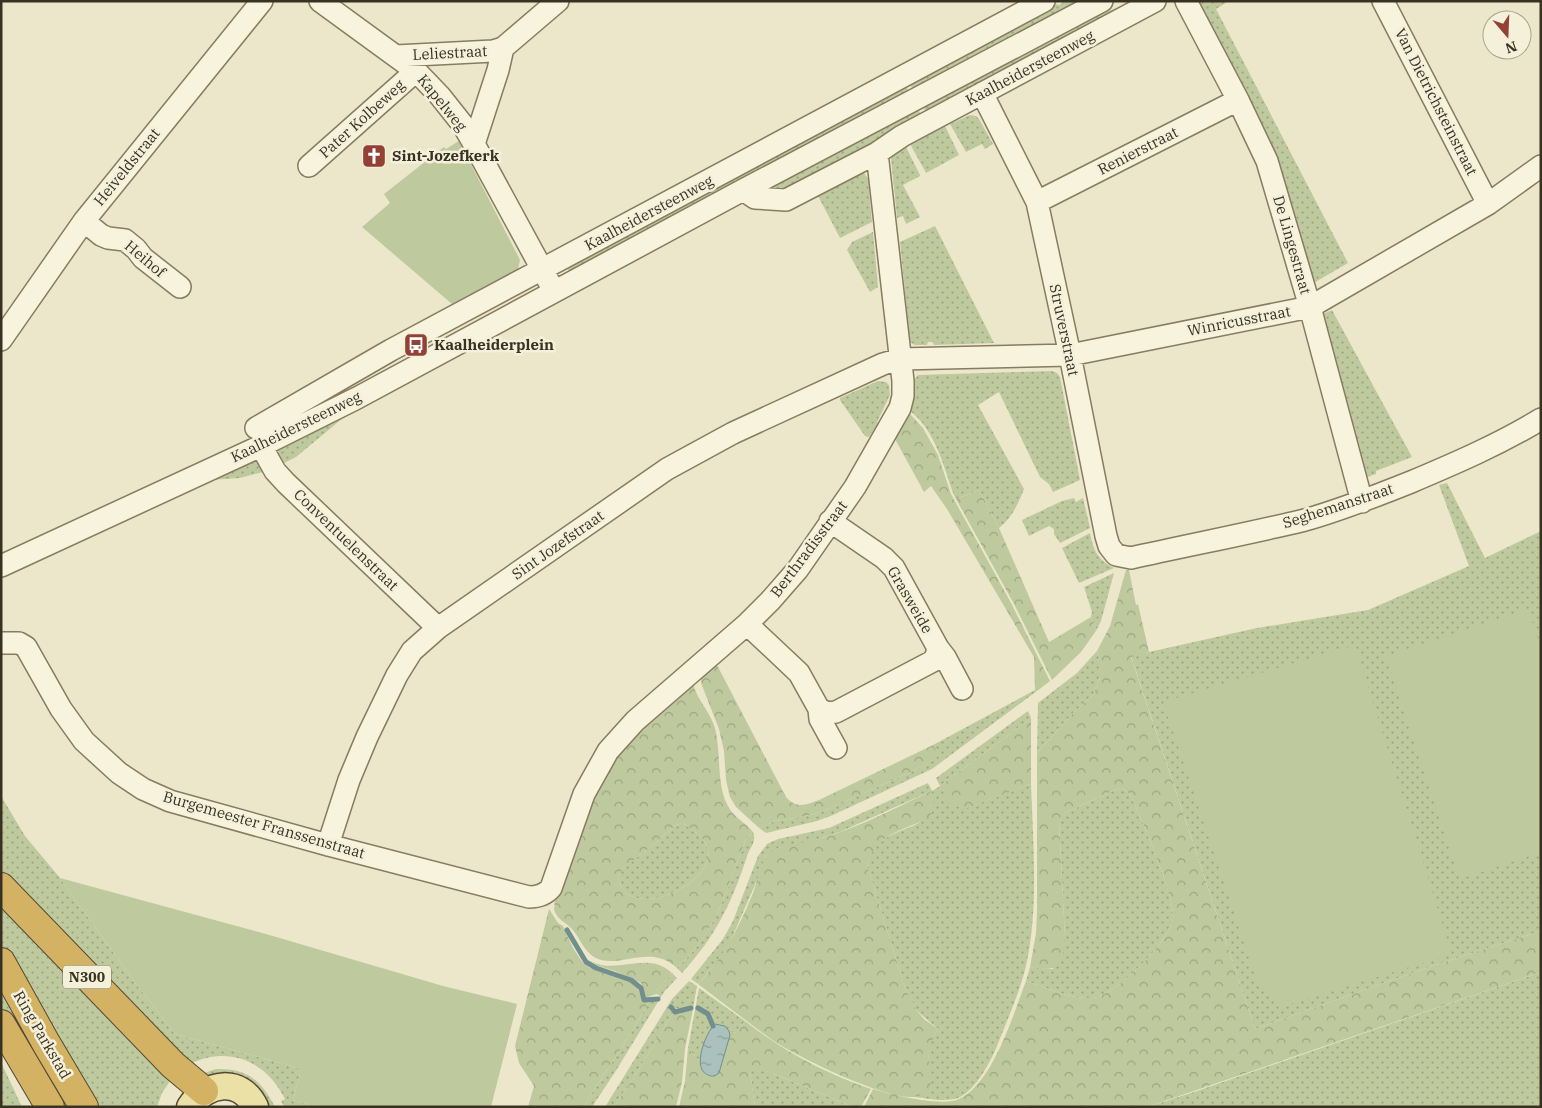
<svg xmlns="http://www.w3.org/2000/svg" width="1542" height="1108" font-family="'IBM Plex Serif',serif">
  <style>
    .grass { fill: url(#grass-dots) }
    .forest { fill: url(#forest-crowns); fill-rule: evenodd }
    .garden { fill: #beca9e }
    .water { fill: url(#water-ripples); stroke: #718f8c }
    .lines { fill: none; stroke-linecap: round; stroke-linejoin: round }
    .stream { stroke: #718f8c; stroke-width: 5 }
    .minor-casing { stroke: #877b60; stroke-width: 24 }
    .major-casing { stroke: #564833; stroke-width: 29 }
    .highway-casing { stroke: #564833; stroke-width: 30 }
    .minor { stroke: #f7f3dd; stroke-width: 21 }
    .major { stroke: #ebe0a6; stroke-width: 26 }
    .highway { stroke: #d3b363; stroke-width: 28 }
    .labels { text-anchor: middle; stroke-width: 5; stroke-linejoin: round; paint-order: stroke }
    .shield { fill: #f4f0d9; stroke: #716a59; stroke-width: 1 }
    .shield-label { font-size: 14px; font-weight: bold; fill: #393122 }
    .street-label { font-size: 15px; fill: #393122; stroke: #f4f0d9 }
    .poi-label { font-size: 15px; font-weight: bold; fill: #393122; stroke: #f4f0d9; text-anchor: start }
  </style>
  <defs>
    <pattern id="grass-dots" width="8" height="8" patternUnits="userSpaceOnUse" patternTransform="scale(1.25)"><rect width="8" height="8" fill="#beca9e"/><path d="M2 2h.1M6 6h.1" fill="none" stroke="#9ba580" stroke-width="1.8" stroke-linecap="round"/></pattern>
    <pattern id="forest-crowns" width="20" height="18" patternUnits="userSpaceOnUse" patternTransform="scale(1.25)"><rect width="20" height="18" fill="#beca9e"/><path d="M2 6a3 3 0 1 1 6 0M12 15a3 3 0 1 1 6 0" fill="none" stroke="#9ba580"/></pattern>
    <pattern id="water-ripples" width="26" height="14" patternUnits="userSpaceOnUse" patternTransform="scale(1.25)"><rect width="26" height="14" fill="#aac1bd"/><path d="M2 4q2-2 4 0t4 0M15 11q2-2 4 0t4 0" fill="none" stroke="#8b9d99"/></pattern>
  </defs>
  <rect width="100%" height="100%" fill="#ece7ca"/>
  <!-- grass -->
  <path class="grass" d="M1065,1H1083L913,90L910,84L1050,2L1059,5Z
    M1196,1H1229L1216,9L1348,263L1312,284Z
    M1123,6L927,115L923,106L1088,18Z
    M906,86L909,92L572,271H569L565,262Z
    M918,109L922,117L786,190L770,192L769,186Z
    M970,115L976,116L979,119L993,144L985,149L982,144L966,152L950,124Z
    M945,126L959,155L926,173L910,144Z
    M906,147L920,175V176L903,185L920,217L906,224L903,216L897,218L891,158L894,154Z
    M860,172L864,173L868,179L872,222L840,238L817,194Z
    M935,226L994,343L934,345L933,342H928L927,345H915L910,342L900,242Z
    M873,232L878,287L870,292L847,250L852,242Z
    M1332,310L1412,457L1376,471V474L1365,478L1320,320L1323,314Z
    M1052,371L1057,373L1060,377L1080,480L1053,492L1049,484L1040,477L999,392L978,405L1024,489C1018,504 1012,518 999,528L979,490L956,499L953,493C943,464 935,430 909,410L913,381L918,375Z
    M878,381L886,382L889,385L890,395L877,422L878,423L869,437L865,436L840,400V398Z
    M362,407L343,418L296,457L280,465L276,450Z
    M254,461L259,464L264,471L263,472L240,478L211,480Z
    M1447,483L1485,558L1541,531V931L1426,968L1255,1029L1131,656L1257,628L1368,610L1469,566L1439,485Z
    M1074,498L1076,502L1083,498L1090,528L1060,543L1054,534V529L1049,526L1029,536L1022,520L1062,501Z
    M1090,533C1093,550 1098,560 1114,568L1079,583L1062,548Z
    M1114,573L1101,621L1096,631L1091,617L1092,612L1084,587Z
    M1097,651L1100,660V677L1093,695L1073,713L1037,753L1038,703L1077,673Z
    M1035,690L1037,691L932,769L833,815L817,821L766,833L759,828L775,821L806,816L826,810L915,770L938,756L933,745Z
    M1028,711L1031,718L940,786L966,808L1031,784C1033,844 1039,907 1026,966C1020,991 1009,1016 999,1041C992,1059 977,1090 958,1098C946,1102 928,1099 916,1097L921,1095L929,1060L928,1052L930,1043L938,1029L917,1011L905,988L867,865C869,858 872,850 877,845C899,823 941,830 931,791L840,832L813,841L778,848L766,856L758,878L730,942L717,962L698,984L691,979L723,939L733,921L758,856L767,844L778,839L829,828L928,783L932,791L940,786L936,778Z
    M1117,789C1124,788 1127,791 1131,796C1143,823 1154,849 1164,878C1168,891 1173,904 1173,918C1172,940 1113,998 1092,998C1069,999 1047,988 1026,981L1030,967L1053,969L1065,937L1059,822L1061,816L1065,813Z
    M1,796L25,836L60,878L133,980L175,1034L299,1068L300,1074L293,1100L317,1107L284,1106L281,1101L285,1099C266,1061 229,1045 190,1064L1,876Z
    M682,823C687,825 691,829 695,832C749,870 623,934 618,875C627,863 639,856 651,847C662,839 669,827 682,823Z
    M753,832C757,842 750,847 747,856C732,903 715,937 682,973L677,968C685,960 692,953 698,945C722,914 731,875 746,840Z
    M1,895L174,1075L162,1093L157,1107H93L1,951Z
    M1541,972V1107H1147L1194,1092Z
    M672,973L677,978L664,992L617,1069L592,1107H583L628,1038L649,1002H654L660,996L657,994L653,995Z
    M689,981L697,986L693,1009H691V1006L679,1009L671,1007L670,1010L673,1013L639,1069L614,1107H605L672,999Z
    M1,983L75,1107H59L1,1009Z
    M699,988L745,1021L737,1032L730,1033L725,1026L717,1024L714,1025L708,1012L698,1006L697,1009L708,1017L713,1027L708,1034L700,1062L688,1048Z
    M1,1062L22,1107H1Z
    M216,1069C247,1068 261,1080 275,1107H262L198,1075Z
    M759,1070L767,1071L853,1107H755L750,1071Z"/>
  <!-- forest -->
  <path class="forest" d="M908,412L923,428L938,455L951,494L1010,601L1050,681L1037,691L1035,690L1034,657L947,509L931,486L924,492L895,439Z
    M979,490L999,528L1049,642L1091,617L1096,631L1081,652L1052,680L1014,604L956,499Z
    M1126,570H1129L1136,605L1138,604L1149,652L1131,657L1255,1029L1426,968L1541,931V972L1147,1107H864L873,1089C891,1095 943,1107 959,1099C993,1083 1013,1015 1026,981C1047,988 1069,999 1092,998C1113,998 1172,940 1173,918C1173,904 1168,891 1164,878C1154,849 1143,823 1131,796C1127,791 1124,788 1117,789L1065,813L1061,817L1059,822L1065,937C1062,967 1062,972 1030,967L1036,933L1037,912V753L1073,713L1093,695L1100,677V660L1097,651L1110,626Z
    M717,665L786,797C796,809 806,805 819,800L933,745L939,756L915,770L826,810L806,816L775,821L759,828L736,807L730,797L726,780L724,751L719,729L701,683V678Z
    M693,684C697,699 709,711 714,725C723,753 714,787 731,811C737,819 747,824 753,832L746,840C731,875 722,914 698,945C692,953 685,960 677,968C649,942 618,971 594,957C584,951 580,938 572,929C564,920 560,923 554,910L555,900L563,885L586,815L595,793L617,756L637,732ZM682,823C687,825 691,829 695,832C749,870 623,934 618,875C628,863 639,856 651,847C662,839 669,827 682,823Z
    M1031,718V784L967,808C949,807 948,800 940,786Z
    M931,791C933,798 935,806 931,814C928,819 921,822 915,824C891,834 875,839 867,865L905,988L917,1011L924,1019L938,1029C926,1051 927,1055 933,1079C930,1086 926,1093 919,1096C894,1105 793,1055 771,1039C746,1021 722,1002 698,984C724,957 739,927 753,893C757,883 761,861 768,854C778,844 805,843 819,839C858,828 895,808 931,791Z
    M549,909L558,923L563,926L573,948L583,963L590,968L608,972L630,981L638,988L642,1000L649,1002L628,1038L583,1107H528L534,1086L519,1063L515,1046Z
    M589,960C615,977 646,949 672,973L653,995L646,998L641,983L615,971L598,966Z
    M693,1009L685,1049L682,1082L676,1107H614L639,1069L673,1013L678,1014Z
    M745,1021C783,1051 825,1073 871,1089L861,1107H853L767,1071H750L755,1107H679L685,1081L688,1048L700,1062V1066L706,1075L714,1076L719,1073L730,1033L737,1032Z"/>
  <!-- garden -->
  <path class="garden" d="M459,141L520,260L518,269L452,304L362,227L390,203L384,194L444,147L446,149Z
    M1528,609L1541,648V852L1460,879L1386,656Z
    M1355,645L1452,954L1283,1006L1259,986L1163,702Z
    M60,878L266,934L443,986L517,1004L491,1107H317L293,1100L300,1074L298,1073L299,1068L175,1034L133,980Z"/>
  <!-- water -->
  <path class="water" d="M715,1024L725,1026L729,1031L730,1035L719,1073C715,1076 713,1077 708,1075C691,1069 706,1032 715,1024Z"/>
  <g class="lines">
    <!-- stream -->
    <path class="stream" d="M567,930L586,962L596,968L631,980L641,988L644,1000L658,999
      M671,1007L675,1012L691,1008
      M698,1008L708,1014L713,1026"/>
    <defs>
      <path id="minor" d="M320,1L416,71L440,96L463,125L474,144L549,282
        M1186,1L1238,100L1267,161L1310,307L1362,502
        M1383,1L1488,204
        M396,56L493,51L503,48L558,1
        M982,93L1037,202L1070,355L1106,536L1109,546L1116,555L1131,558C1189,545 1247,534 1305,520C1341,510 1376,496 1411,482C1456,463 1500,444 1541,419
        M474,144L498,70L503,48
        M309,166L416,71
        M743,190L755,198L786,200L877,153L902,136L1155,1
        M1037,202L1238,100
        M84,221L101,235L108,238L125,240L136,249L143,258L180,287
        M1,340L84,221L262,1
        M256,428L391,350L1044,1
        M261,446L275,471L286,483L438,628
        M830,521L884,558L894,568L938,648L945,657L962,689
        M1,566L261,446L357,398L743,190L1102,1
        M747,624L799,673L819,709L820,719L836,748
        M1,643H19L26,647L61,709L84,741L119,773L143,789L170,801L328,845L529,897C538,897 545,895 551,888L584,794L608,751L635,721L747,624L770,601L798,569L855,487L900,408L903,396V381L877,153
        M819,709L828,713L836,712L933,661L936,656L938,648
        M328,845L349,780L367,737L397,675L412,651L438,628L667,469L733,433L883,364L900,359L1070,355L1310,307L1488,204L1541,166"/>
      <path id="major" d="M190,1107C206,1082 241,1077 255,1107"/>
      <path id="highway" d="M1,887L173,1065L204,1091
        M1,962L46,1043L84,1107
        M1,1024L50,1107"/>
    </defs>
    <!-- minor casing -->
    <use href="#minor" class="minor-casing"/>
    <!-- major casing -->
    <use href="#major" class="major-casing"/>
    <!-- highway casing -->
    <use href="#highway" class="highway-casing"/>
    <!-- minor -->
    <use href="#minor" class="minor"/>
    <!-- major -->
    <use href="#major" class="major"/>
    <!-- highway -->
    <use href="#highway" class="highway"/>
  </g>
  <!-- icons -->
  <defs>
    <symbol id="church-square" viewBox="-11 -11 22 22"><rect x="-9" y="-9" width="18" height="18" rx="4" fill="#924134" stroke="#f4f0d9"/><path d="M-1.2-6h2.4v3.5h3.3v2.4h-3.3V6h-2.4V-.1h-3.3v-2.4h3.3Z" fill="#fff"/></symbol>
    <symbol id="bus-square" viewBox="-11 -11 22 22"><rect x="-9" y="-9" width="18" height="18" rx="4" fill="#924134" stroke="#f4f0d9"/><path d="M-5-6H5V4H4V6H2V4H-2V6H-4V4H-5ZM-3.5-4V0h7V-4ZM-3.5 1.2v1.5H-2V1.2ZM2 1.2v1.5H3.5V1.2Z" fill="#fff"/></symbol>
  </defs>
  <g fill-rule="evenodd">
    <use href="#church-square" x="360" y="142" width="28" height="28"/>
    <use href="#bus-square" x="402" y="331" width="28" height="28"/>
  </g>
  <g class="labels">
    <!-- shield labels -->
    <rect class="shield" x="63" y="965.5" width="48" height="23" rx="4"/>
    <g class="shield-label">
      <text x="87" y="982">N300</text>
    </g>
    <!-- street labels -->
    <g class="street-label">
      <text transform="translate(450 53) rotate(-3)" y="5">Leliestraat</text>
      <text transform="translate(1030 68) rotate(-28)" y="5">Kaalheidersteenweg</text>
      <text transform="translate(1436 102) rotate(63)" y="5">Van Dietrichsteinstraat</text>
      <text transform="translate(442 103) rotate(51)" y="5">Kapelweg</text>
      <text transform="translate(362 119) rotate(-42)" y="5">Pater Kolbeweg</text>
      <text transform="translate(1138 151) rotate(-27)" y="5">Renierstraat</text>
      <text transform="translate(127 167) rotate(-51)" y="5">Heiveldstraat</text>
      <text transform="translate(649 213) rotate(-28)" y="5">Kaalheidersteenweg</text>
      <text transform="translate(1292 245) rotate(74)" y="5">De Lingestraat</text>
      <text transform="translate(145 259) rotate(40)" y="5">Heihof</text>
      <text transform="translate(1239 321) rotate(-11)" y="5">Winricusstraat</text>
      <text transform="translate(1064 330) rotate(78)" y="5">Struverstraat</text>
      <text transform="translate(296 427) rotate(-26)" y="5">Kaalheidersteenweg</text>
      <text transform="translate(1338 506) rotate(-18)" y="5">Seghemanstraat</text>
      <text transform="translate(346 540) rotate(44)" y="5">Conventuelenstraat</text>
      <text transform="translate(558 545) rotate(-35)" y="5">Sint Jozefstraat</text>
      <text transform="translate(809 549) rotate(-53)" y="5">Berthradisstraat</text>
      <text transform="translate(910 600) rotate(60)" y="5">Grasweide</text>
      <text transform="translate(264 825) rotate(16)" y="5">Burgemeester Franssenstraat</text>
      <text transform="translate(42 1035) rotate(60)" y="5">Ring Parkstad</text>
    </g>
    <!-- poi labels -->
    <g class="poi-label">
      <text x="392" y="161">Sint-Jozefkerk</text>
      <text x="434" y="350">Kaalheiderplein</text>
    </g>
  </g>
  <!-- border -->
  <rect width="1542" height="1108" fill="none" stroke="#393122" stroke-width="5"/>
  <!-- north arrow -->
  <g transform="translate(1507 35) rotate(161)"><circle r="24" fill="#f4f0d9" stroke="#a9a490"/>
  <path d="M0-4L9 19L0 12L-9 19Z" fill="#924134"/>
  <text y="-8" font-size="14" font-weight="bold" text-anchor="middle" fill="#393122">N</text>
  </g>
</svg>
